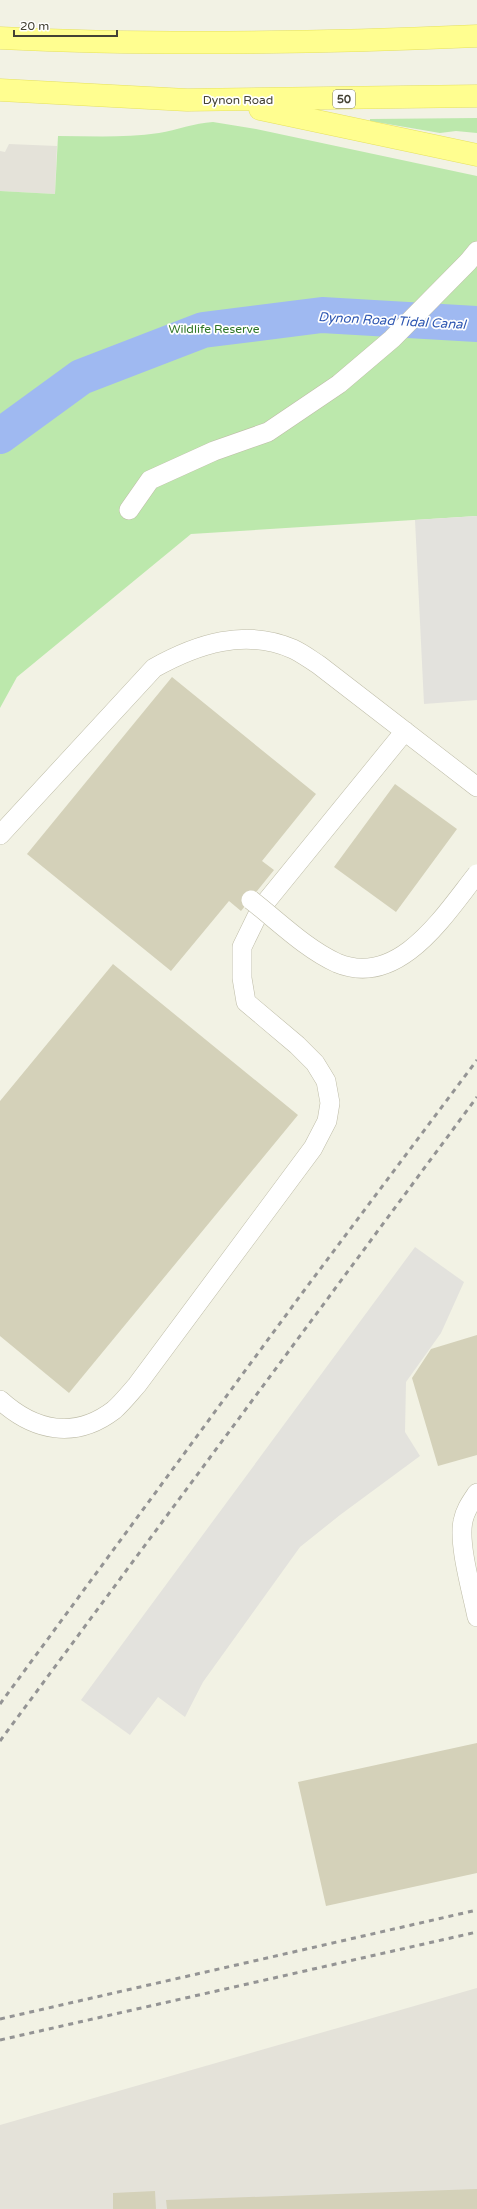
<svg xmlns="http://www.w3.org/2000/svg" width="477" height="2209" font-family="'Varela Round',sans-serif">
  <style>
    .industrial { fill: #e4e2d9 }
    .green { fill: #bce8ac }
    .parking { fill: #e3e2dd }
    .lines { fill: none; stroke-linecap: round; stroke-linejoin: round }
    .canal { stroke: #9fb9f1; stroke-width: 36 }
    .building { fill: #d4d1b9 }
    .lane-casing { stroke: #bebca7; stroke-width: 20 }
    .primary-casing { stroke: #e5e160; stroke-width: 23 }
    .lane { stroke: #fff; stroke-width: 19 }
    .primary { stroke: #fffe90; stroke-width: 22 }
    .rail { stroke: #949494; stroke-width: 3; stroke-dasharray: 5 5; stroke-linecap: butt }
    .lane-bridge-casing { stroke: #bebca7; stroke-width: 20; stroke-linecap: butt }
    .lane-bridge { stroke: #fff; stroke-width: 19 }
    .labels { text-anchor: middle; stroke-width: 3.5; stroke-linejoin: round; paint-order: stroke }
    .shield { fill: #fff; stroke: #7c7b71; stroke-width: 1 }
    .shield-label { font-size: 11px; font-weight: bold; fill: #444234 }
    .street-label { font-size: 12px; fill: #444234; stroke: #fff }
    .park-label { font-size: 12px; fill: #2f7627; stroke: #fff }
    .water-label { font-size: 13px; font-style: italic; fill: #2c55b1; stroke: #fff }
  </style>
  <rect width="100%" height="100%" fill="#f2f2e4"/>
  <!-- industrial -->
  <path class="industrial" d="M9,144L57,146L55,194L0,191V151L5,152Z
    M477,1988V2209H0V2125Z"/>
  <!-- green -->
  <path class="green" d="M477,118V133L456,131L440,133L370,121V119Z
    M213,122L256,129L477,176V516L191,534L17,677L0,708V191L55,194L58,136C91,136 125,138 159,133C177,130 194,123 213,122Z"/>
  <!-- parking -->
  <path class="parking" d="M477,516V700L424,704L415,520Z
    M415,1247L464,1282L441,1333L406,1382L405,1432L420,1456L340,1515L300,1547L203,1682L185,1717L158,1697L130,1735L81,1700Z"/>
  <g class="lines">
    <!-- canal -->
    <path class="canal" d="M0,436L81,377L203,330L322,315L477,324"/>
  </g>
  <!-- building -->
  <path class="building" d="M172,677L316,794L262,861L274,870L241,911L229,901L171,971L27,854Z
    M395,784L457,829L396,912L334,867Z
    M113,964L298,1115L69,1393L0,1336V1101Z
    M477,1335V1455L438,1466L412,1378L431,1349Z
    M477,1743V1873L326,1906L298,1782Z
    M477,2189V2209H167L166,2200Z
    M155,2191L156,2209H113V2193Z"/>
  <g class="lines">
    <defs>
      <path id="lane" d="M129,510L150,480L214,451L268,432L339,384L392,339L468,262L477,251
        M0,835L154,668C197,644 245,628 293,649C302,653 311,660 319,665L477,787
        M0,1400C34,1431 75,1440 114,1410C122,1403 130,1393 137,1385L313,1148L327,1121L330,1103L326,1081L315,1063L297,1045L246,1002L242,978V947L261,908L405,731
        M477,1493C471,1502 465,1510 463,1521C458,1544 472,1592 477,1617"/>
      <path id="primary" d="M0,38C159,46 318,43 477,36
        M0,90L187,100L477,96
        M260,109L477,155"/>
    </defs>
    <!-- lane casing -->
    <use href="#lane" class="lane-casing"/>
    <!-- primary casing -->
    <use href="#primary" class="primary-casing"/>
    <!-- lane -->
    <use href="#lane" class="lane"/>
    <!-- primary -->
    <use href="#primary" class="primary"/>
    <!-- rail -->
    <path class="rail" d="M0,1704L303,1292L477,1060
      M0,1741L477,1097
      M0,2019L477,1910
      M0,2040L477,1932"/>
    <defs>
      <path id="lane-bridge" d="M251,900C278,921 306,949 337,963C399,989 445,914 477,874"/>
    </defs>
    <!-- lane-bridge casing -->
    <use href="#lane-bridge" class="lane-bridge-casing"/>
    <!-- lane-bridge -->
    <use href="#lane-bridge" class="lane-bridge"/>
  </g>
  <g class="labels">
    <!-- shield labels -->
    <rect class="shield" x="333" y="90" width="22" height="18" rx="3"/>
    <g class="shield-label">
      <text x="344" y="103">50</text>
    </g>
    <!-- street labels -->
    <g class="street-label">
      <text x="238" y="104">Dynon Road</text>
    </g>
    <!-- park labels -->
    <g class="park-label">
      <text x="214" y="333">Wildlife Reserve</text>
    </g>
    <!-- water labels -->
    <g class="water-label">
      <text transform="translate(392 320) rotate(3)" y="5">Dynon Road Tidal Canal</text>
    </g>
  </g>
  <!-- scale -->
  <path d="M14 30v6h103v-6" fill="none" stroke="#444234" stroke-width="2"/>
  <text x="20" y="30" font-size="12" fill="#444234" stroke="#ffffff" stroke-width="3" paint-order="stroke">20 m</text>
</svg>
